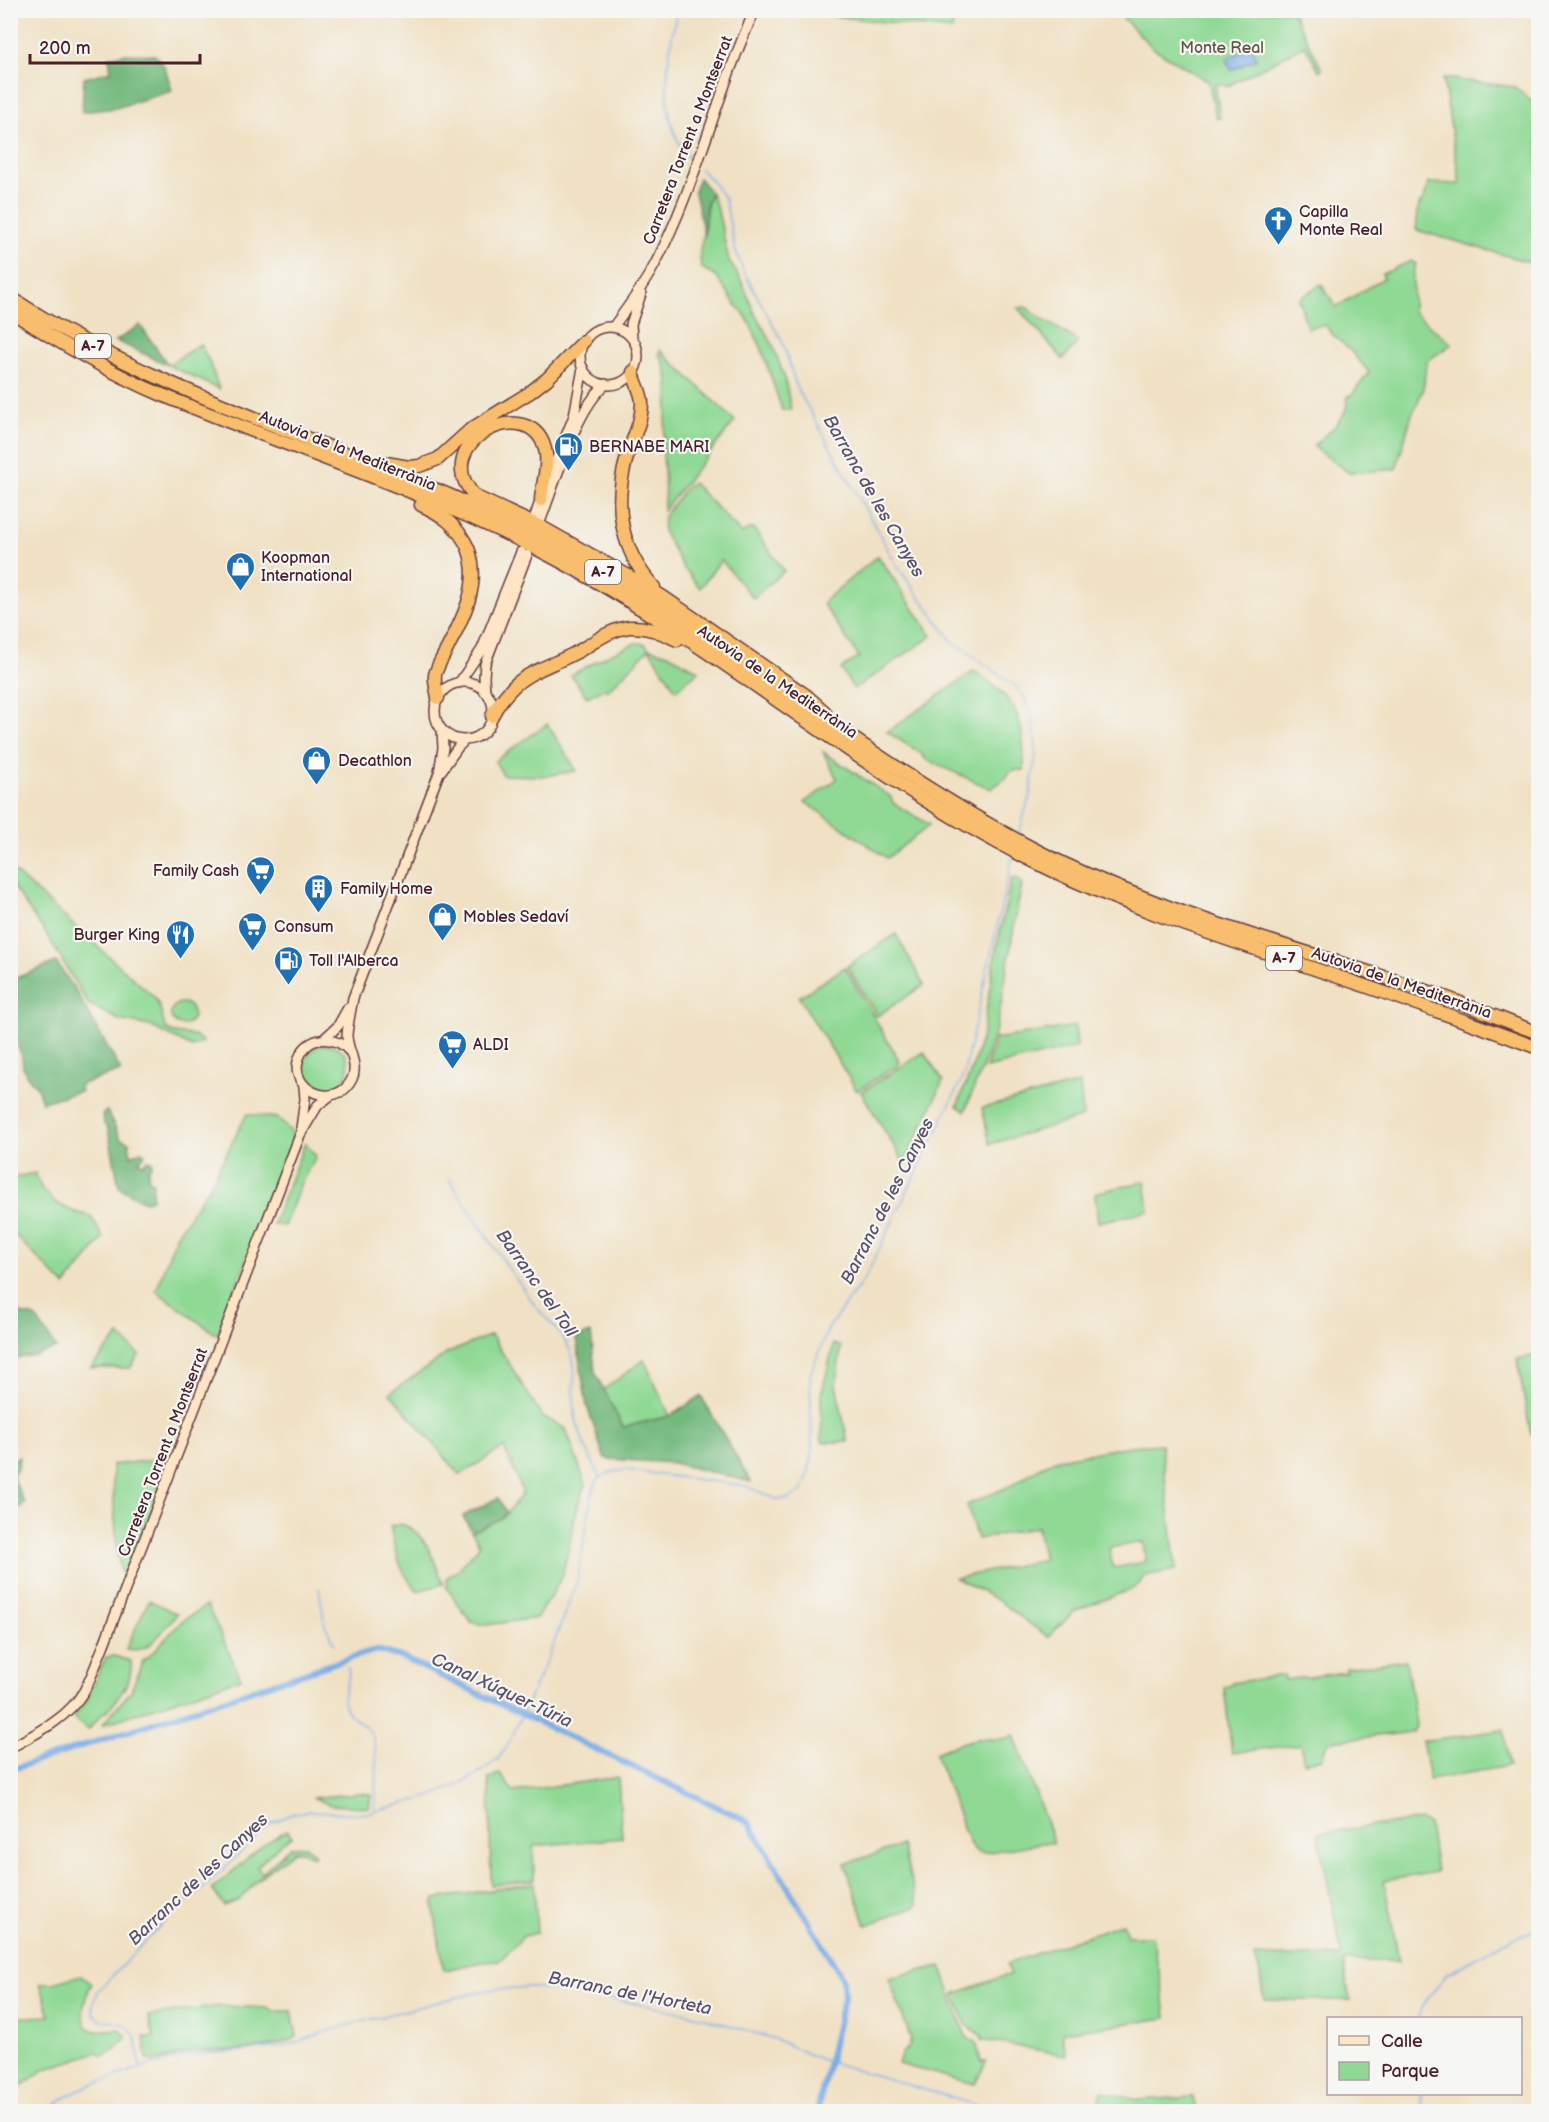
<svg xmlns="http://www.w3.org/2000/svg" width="1549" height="2122" font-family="'Balsamiq Sans',sans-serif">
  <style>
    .green { fill: #8fd994; stroke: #6c7c60; stroke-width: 1.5; fill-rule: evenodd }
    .forest { fill: #73b97e; stroke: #5e6c54; stroke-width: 1.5 }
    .water { fill: #7cade7; stroke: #636689; stroke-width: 1.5 }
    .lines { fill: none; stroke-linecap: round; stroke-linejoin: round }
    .stream { stroke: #7cade7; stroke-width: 1.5 }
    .canal { stroke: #7cade7; stroke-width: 6 }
    .secondary-casing { stroke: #633c42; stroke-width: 12 }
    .highway-casing { stroke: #633c42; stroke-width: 15 }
    .secondary { stroke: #fde5c5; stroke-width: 9 }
    .highway { stroke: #f9be6d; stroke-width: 12 }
    .labels { text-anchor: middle; stroke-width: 4.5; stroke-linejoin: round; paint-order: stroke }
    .shield { fill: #f6f6f2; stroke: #7e6067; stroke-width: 1.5 }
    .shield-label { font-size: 15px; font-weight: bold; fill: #4a1f2b }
    .park-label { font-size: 16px; fill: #5f574a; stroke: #f6f6f2 }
    .street-label { font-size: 16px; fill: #4a1f2b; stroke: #f6f6f2 }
    .poi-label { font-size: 16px; fill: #4a1f2b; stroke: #f6f6f2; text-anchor: start }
    .water-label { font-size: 18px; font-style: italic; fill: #5c516d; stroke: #f6f6f2 }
  </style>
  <rect width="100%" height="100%" fill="#f6f6f2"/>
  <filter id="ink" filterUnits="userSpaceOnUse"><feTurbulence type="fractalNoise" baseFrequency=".0167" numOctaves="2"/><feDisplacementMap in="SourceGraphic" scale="12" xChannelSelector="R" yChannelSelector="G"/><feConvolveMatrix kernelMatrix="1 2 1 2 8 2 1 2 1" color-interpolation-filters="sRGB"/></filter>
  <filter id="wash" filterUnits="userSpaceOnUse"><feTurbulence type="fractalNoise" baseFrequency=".008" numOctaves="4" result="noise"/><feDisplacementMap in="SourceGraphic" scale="24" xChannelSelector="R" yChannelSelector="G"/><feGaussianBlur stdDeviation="1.35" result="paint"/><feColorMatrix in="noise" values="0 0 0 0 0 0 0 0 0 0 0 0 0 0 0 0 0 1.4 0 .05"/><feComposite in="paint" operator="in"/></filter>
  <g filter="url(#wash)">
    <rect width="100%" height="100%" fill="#f0e1c4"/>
    <!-- green -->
    <path class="green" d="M792,11H955L952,30Z
      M1116,11H1292L1322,69L1319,71L1305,45L1228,86L1215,84L1220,118H1216L1209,82L1153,48Z
      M1443,78L1515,87L1538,107V263L1532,266L1529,262L1416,230L1419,205L1425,197L1428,183L1460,184Z
      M711,193L718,211L729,261L741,280L755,314L772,343L785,379L791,409L782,410L761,347L746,316L735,304L717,277L702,268C697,251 702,245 704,231C705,218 706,205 711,193Z
      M1411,261L1416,264L1413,273V312L1452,344L1427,361L1423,390L1411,417L1396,469L1349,473L1313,446C1324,436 1341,423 1346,409C1347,404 1347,400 1348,395L1351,396L1369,372L1349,349L1331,333L1325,325L1307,328L1299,299L1321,284L1336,307L1384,278L1382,274Z
      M1026,307C1042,321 1062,329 1078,342L1063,359L1018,308Z
      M200,344L209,361L219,389L168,365Z
      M660,350L735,421L663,511C667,489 663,468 663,446C664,415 677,382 659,354Z
      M693,483L742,534L748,529H754L784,571L753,598L721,560L700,588L683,567L663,531L664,516L687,486Z
      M878,556L932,636L854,689L841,669L859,657L823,604L825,600Z
      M636,643L645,644L648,648L668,654L699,671L676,690L649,649L607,691L605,688L587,697L571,675L612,653Z
      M974,671C1019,701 1024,718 1024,770H1012L1007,777L991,789L925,759L922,754L887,732Z
      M547,724L577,771L544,776L503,775L495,761Z
      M823,752L891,797L893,803L930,825L887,858L805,802L837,779Z
      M11,869L154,997C172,1023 150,1034 195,1035L203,1042L192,1047L150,1026L119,1020L88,1004L47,935L13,887L11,882Z
      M1012,877L1020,880L1022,885C1011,933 1007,981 996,1028C989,1057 975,1083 965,1111L957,1106L973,1066L983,1032L996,949Z
      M896,934L924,985L877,1016L847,966Z
      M845,967L900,1062L898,1065L857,1091L799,997Z
      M171 1014a11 11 0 1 1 22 0a11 11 0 1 1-22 0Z
      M1075,1026L1077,1047L986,1068L996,1039Z
      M320,1045C369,1040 346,1111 312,1086C295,1073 304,1053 320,1045Z
      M924,1052L943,1081L905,1164L861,1092Z
      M1080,1083L1083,1117L990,1144L982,1108Z
      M247,1114L277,1118L295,1135L217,1335L156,1291L176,1236L210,1185Z
      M305,1143L316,1156L301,1183L284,1226L273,1224Z
      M36,1173C40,1198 67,1212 91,1216L103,1238L65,1286L11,1231L10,1178Z
      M1145,1181L1149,1211L1098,1222L1095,1193Z
      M119,1335L139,1355L130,1368H91Z
      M491,1335L542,1416L566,1429L586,1485C572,1513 572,1548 561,1577C555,1592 545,1604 536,1618L486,1625L471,1622L446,1587L448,1584L446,1578L457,1571L480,1545L472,1532L504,1516L523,1493L504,1447L460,1475L390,1393L448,1353Z
      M834,1344L841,1346L836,1385L848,1442H822L821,1395Z
      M1538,1355V1433L1531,1435L1517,1359Z
      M644,1360L670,1416L623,1427L603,1390Z
      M1161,1444L1176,1570L1144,1576L1140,1583L1132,1589L1076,1610L1048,1637L999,1601L956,1578L1044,1560L1037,1527L977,1539L967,1505L1012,1485L1046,1464L1058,1459L1130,1446ZM1143,1542L1146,1562L1113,1568L1109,1548Z
      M171,1458L126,1578L124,1584L117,1554L112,1465Z
      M400,1524C428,1531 433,1562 444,1584L418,1591C398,1570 396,1553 390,1526Z
      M149,1600L177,1614C160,1631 153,1654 126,1649Z
      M207,1605L241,1678L102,1725L131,1691L143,1661L155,1650L182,1621Z
      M114,1656L131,1661C133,1683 119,1696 107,1712L105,1711L88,1730L73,1717L88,1699L87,1698L106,1657Z
      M1406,1660L1416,1725L1413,1732L1331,1741L1326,1746L1322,1759L1304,1762L1300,1744L1232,1753L1224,1687L1232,1685V1683L1283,1675L1284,1680L1346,1672V1668Z
      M1504,1730L1509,1766L1429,1780L1422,1741Z
      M1014,1735L1054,1843H1042L984,1853L976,1851L969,1843L935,1753C948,1748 963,1741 977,1739C992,1737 999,1743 1014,1735Z
      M500,1773L513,1792L618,1777L622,1838L533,1846L534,1880L491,1885L489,1779Z
      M357,1793L371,1794L369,1807L330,1805L314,1798Z
      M1420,1820L1429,1824L1436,1872L1384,1881L1399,1961H1343L1350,2000H1264L1259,1969L1254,1956H1342L1318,1833Z
      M287,1830L292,1836L280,1844L257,1867L262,1873L290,1847L306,1846L315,1855L312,1857L303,1851H294L286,1857L260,1877L239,1900L224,1906L212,1889L264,1844Z
      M902,1845L917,1903L916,1907L866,1925L845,1864Z
      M534,1883L537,1933L524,1936L499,1961L482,1962L444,1970L433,1904L435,1899Z
      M1123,1923L1127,1936H1152L1163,1991L1166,2018L1062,2032L1066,2055L982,2040L981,2035L967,2026L954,1994L1010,1974L1007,1964Z
      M941,1966L966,2037L976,2042L981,2062H986L975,2084L898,2064L902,2053L909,2047L911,2039L889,1978Z
      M81,1975L92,1984C84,1997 80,2013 87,2027L95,2031L120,2029L127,2037L113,2051L102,2056L97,2052L43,2070L11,2094V2018L50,2016L40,1983H53Z
      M220,2006L269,2008L270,2011H292L297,2037C263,2054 224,2048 187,2053C174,2055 160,2063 147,2060L144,2037L152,2038L154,2036L148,2016Z
      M1101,2091L1138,2100L1193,2097L1196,2111H1097Z"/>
    <!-- forest -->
    <path class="forest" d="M123,54L155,55L165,67L172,91L116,108L82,112L84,78L111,71L109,57Z
      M699,178L711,193L706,207L704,236L697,200L694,191Z
      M140,325L168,365L116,341Z
      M56,962L74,988L121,1071L79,1085L81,1091L42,1102L37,1087L26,1075L23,1066L22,1056L11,1030V980Z
      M107,1111L121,1139L129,1142L131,1156L141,1151L145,1154L139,1161L143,1164L147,1160L152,1161V1165L148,1170L149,1181L153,1182L152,1199L144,1202L119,1187L108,1128L104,1124L103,1113Z
      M11,1299L21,1314L36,1317L56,1348L36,1355L11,1359Z
      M591,1333L595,1372L623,1427L670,1416L701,1396L751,1482L673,1463L608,1459L604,1457L587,1406L577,1344L576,1338Z
      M19,1457L18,1468L12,1476L25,1504L11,1513V1460Z
      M498,1498L507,1513L501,1518L472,1532L463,1516Z"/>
    <!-- water -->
    <path class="water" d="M1252,47L1257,59L1231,70L1226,59Z"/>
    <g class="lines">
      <!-- stream -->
      <path class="stream" d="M677,10C667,59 655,125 694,163
        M700,169L713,182L725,199L735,249L744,272L782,341L797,388L899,569L952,641L1017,687L1029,707L1035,732L1036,755L1030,795L1019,833
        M449,1179C477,1221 504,1263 534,1304C546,1320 562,1331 570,1350C579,1370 571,1393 575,1414C579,1436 590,1457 600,1477
        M319,1588L325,1625L335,1645
        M348,1668C352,1681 340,1691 344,1704C347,1717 362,1721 369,1731C381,1746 376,1791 374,1809
        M1418,2018L1423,2005L1446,1975L1506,1941L1538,1929
        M140,2068C138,2052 140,2028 119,2023C107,2020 103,2023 93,2013V2003L99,1990L165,1921L207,1885L268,1825L294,1813L310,1811L363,1814L429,1797L460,1784L483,1770L497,1760L507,1747L550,1653L577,1581L593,1489C599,1474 610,1472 625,1470L746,1486L776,1499H789L801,1491L806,1481L812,1457L810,1375L829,1327L866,1276L963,1077L1013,855
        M1421,2094L1422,2112
        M46,2112L63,2099L85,2087L140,2068L187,2056L283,2047L337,2028L454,1998L488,1990L529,1987L565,1990L691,2014L775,2039L817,2058L1000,2112"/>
      <!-- canal -->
      <path class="canal" d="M10,1770L362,1654L377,1650L401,1657L741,1818L750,1824L843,1979L844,1997L817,2112"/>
    </g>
  </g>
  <g filter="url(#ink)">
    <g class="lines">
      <defs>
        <path id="secondary" d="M613,327C628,307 642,288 654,266C697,185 716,94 755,10
          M580 356a29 29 0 1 1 58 0a29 29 0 1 1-58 0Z
          M632,338L631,324L641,294
          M547,483L574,416L583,368
          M534,519L542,496
          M540,522C555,484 575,410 606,384
          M435 711a29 29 0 1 1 58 0a29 29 0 1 1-58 0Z
          M459,683L482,649L521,552
          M485,692L484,677L485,664L527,555
          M441,771L458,747L465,740
          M324,1039L338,1026L348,1008
          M350,1052C336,1035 308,1034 299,1058C287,1091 337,1111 352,1079C359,1064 347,1050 347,1035C348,1022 351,1010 353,998L439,773L443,748L442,730
          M301,1128L305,1099L304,1086
          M10,1748C39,1732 67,1719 84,1691C92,1677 97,1661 103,1647L300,1135L318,1105L330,1096"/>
        <path id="highway" d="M10,297C174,406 367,448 540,538C712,627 860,758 1032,848C1165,917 1311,950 1450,999C1480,1010 1509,1022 1538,1033
          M10,311C58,342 108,372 160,394C284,446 413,486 533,547C709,636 856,773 1033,861C1114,902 1202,931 1288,960C1372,988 1456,1017 1538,1048
          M633,372C635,383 642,392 642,403C642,422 632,439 627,457C613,504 620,550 654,587
          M386,463L409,467L419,466L438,459L471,429L529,393L547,379L584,341
          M541,500C542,484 548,470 546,454C535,387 423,444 476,497L543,528L625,574L663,597L807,696L825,712
          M421,505C442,514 458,526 468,548C482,583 463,618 447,649C443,657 437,666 435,675C434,682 437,690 438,698
          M492,716C497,705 505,695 514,686C531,670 555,664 575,653C593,644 607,630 629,627C646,626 662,632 677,640"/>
      </defs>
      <!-- secondary casing -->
      <use href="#secondary" class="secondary-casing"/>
      <!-- highway casing -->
      <use href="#highway" class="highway-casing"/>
      <!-- secondary -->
      <use href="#secondary" class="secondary"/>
      <!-- highway -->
      <use href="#highway" class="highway"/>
    </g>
  </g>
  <!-- icons -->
  <defs>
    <symbol id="church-pin" viewBox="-11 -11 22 30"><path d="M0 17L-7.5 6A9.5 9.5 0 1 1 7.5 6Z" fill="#1f6fb2" stroke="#f6f6f2"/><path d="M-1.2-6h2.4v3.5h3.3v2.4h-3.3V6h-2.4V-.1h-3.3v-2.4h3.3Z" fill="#fff"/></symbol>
    <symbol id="fuel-pin" viewBox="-11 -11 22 30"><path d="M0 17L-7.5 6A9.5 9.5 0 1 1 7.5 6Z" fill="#1f6fb2" stroke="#f6f6f2"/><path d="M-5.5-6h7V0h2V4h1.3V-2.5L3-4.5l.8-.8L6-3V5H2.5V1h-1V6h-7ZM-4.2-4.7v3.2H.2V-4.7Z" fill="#fff"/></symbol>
    <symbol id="shop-pin" viewBox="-11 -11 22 30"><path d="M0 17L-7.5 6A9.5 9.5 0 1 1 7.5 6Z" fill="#1f6fb2" stroke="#f6f6f2"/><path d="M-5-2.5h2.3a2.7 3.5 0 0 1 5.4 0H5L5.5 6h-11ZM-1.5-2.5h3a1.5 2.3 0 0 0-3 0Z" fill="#fff"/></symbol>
    <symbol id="supermarket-pin" viewBox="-11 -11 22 30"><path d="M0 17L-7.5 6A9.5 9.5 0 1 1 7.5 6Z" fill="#1f6fb2" stroke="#f6f6f2"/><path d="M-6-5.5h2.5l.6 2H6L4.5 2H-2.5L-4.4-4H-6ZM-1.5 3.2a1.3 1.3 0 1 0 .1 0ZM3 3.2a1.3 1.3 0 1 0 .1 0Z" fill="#fff"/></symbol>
    <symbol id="building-pin" viewBox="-11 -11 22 30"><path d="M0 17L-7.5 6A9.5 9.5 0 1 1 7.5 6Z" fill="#1f6fb2" stroke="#f6f6f2"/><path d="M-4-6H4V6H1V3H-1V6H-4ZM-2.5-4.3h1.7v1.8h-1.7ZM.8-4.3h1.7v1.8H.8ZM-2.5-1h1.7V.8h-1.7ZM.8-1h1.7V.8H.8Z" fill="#fff"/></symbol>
    <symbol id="restaurant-pin" viewBox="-11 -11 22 30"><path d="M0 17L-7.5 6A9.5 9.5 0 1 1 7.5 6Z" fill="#1f6fb2" stroke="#f6f6f2"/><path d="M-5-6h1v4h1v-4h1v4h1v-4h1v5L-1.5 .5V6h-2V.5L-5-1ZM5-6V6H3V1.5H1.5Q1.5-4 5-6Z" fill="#fff"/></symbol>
  </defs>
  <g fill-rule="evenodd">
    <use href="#church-pin" x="1262" y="204" width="33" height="45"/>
    <use href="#fuel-pin" x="552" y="430" width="33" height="45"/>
    <use href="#shop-pin" x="224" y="550" width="33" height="45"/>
    <use href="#shop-pin" x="300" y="744" width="33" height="45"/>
    <use href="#supermarket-pin" x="244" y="854" width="33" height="45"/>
    <use href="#building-pin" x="302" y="872" width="33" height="45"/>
    <use href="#shop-pin" x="426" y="900" width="33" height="45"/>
    <use href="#supermarket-pin" x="236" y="910" width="33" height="45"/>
    <use href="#restaurant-pin" x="164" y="918" width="33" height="45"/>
    <use href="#fuel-pin" x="272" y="944" width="33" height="45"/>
    <use href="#supermarket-pin" x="436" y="1028" width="33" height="45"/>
  </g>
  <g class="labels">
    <!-- shield labels -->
    <g class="shield">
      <rect x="75" y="334" width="36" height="24" rx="4.5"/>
      <rect x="585" y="560" width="36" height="24" rx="4.5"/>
      <rect x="1266" y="946" width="36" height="24" rx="4.5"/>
    </g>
    <g class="shield-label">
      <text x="93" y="351">A-7</text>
      <text x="603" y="577">A-7</text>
      <text x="1284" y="963">A-7</text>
    </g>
    <!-- park labels -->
    <g class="park-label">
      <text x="1222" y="53">Monte Real</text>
    </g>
    <!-- street labels -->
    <g class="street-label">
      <text transform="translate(687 140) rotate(-69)" y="6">Carretera Torrent a Montserrat</text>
      <text transform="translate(348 450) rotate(22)" y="6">Autovia de la Mediterrània</text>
      <text transform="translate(778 681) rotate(34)" y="6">Autovia de la Mediterrània</text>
      <text transform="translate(1402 982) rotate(19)" y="6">Autovia de la Mediterrània</text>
      <text transform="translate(162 1452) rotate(-69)" y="6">Carretera Torrent a Montserrat</text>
    </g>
    <!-- poi labels -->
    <g class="poi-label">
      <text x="1299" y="217">Capilla<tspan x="1299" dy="18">Monte Real</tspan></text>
      <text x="589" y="452">BERNABE MARI</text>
      <text x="261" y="563">Koopman<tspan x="261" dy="18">International</tspan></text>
      <text x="338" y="766">Decathlon</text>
      <text x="239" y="876" text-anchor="end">Family Cash</text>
      <text x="340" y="894">Family Home</text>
      <text x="463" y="922">Mobles Sedaví</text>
      <text x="274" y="932">Consum</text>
      <text x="160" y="940" text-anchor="end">Burger King</text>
      <text x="309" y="966">Toll l'Alberca</text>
      <text x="473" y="1050">ALDI</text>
    </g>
    <!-- water labels -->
    <g class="water-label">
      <text transform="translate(874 496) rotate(60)" y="6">Barranc de les Canyes</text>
      <text transform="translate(887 1201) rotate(-63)" y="6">Barranc de les Canyes</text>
      <text transform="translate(537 1283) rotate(55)" y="6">Barranc del Toll</text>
      <text transform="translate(502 1690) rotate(25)" y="6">Canal Xúquer-Túria</text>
      <text transform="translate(198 1879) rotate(-43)" y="6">Barranc de les Canyes</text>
      <text transform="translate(630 1993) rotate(11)" y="6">Barranc de l'Horteta</text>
    </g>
  </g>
  <!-- margin -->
  <rect width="1549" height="2122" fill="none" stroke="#f6f6f2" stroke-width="36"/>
  <!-- legend -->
  <rect x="1327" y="2017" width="195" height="78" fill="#f6f6f2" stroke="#b1a0a2" stroke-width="1.5"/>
  <rect x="1339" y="2036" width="30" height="9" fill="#fde5c5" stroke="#b1a0a2" stroke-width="1.5"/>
  <text x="1381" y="2047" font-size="18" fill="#4a1f2b">Calle</text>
  <rect x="1339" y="2062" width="30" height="18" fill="#8fd994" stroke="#b1a0a2" stroke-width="1.5"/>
  <text x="1381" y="2077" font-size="18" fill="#4a1f2b">Parque</text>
  <!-- scale -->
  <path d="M30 54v9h170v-9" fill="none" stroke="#4a1f2b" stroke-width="3"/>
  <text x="39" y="54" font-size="18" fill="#4a1f2b" stroke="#f6f6f2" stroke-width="4.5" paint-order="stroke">200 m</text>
</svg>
